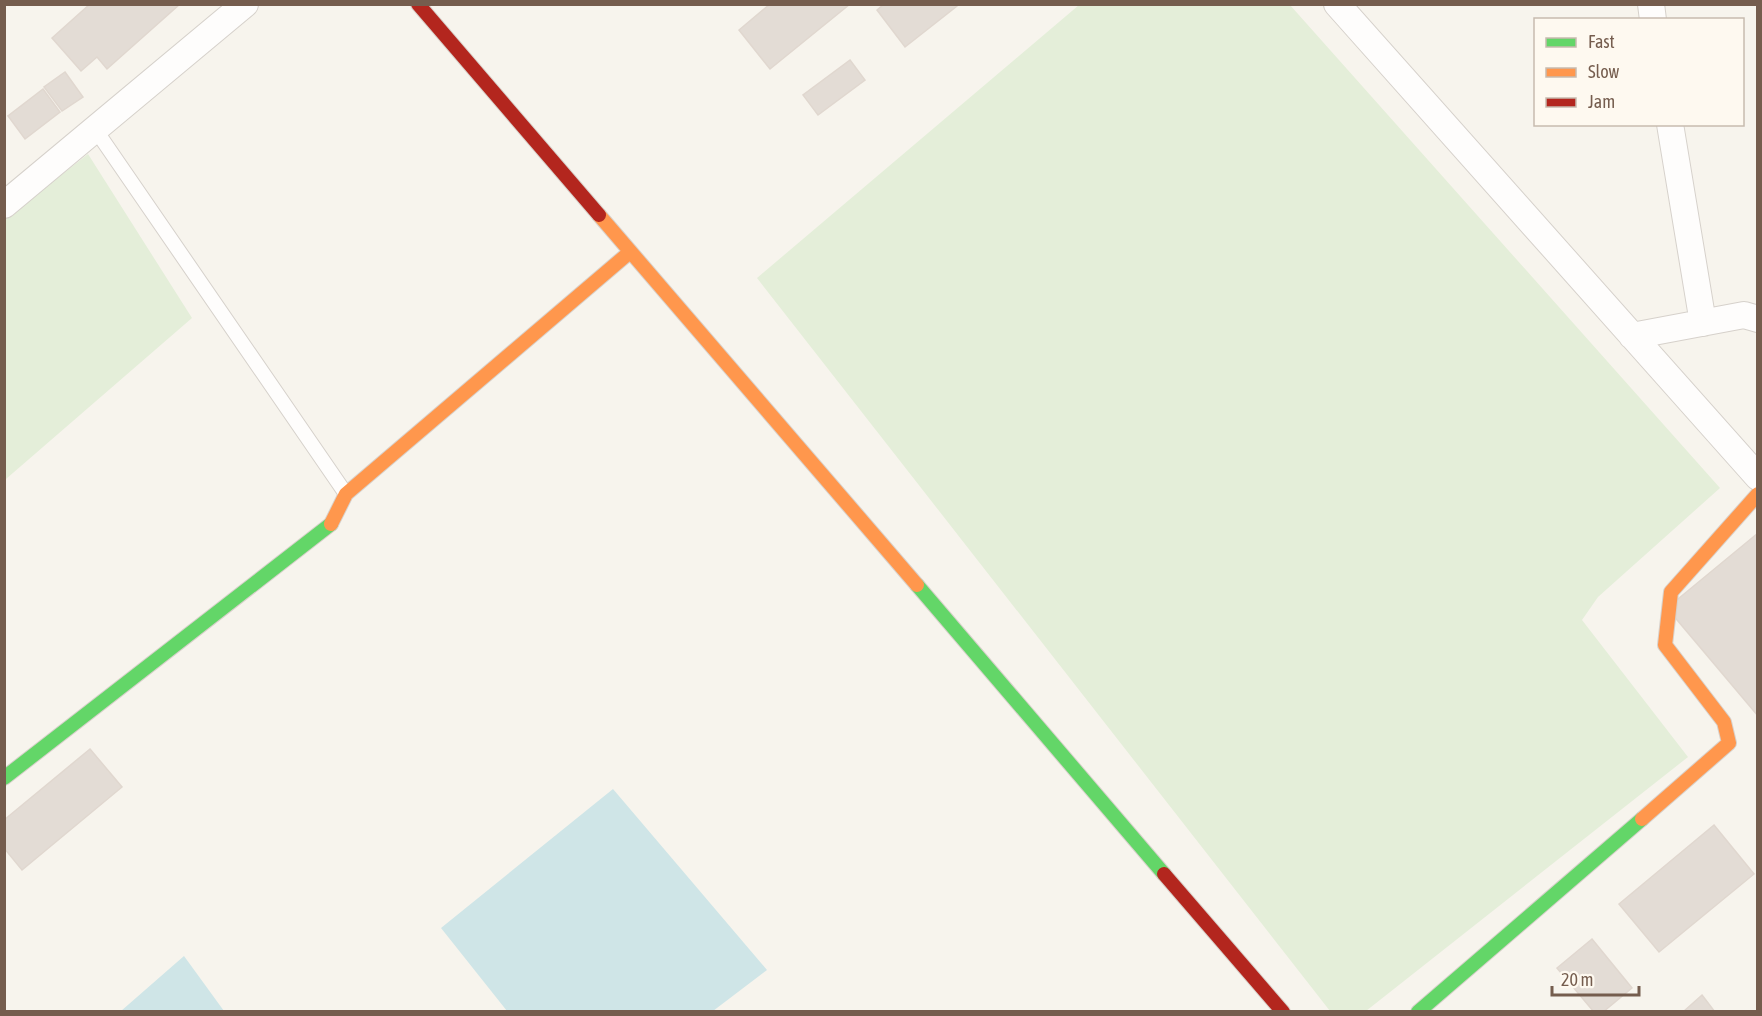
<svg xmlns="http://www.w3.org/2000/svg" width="1762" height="1016" font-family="'Asap Condensed',sans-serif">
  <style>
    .green { fill: #e4eed9 }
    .water { fill: #cfe5e7 }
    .building { fill: #e3dcd5; stroke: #e0d7cf; stroke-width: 1.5 }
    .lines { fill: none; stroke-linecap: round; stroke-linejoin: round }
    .lane-casing { stroke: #d6d1cb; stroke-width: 16 }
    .street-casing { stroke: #d6d1cb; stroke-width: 28 }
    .fast-casing { stroke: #d8d1cb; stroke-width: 16 }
    .slow-casing { stroke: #d8d1cb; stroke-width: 16 }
    .jam-casing { stroke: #d8d1cb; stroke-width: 16 }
    .lane { stroke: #fefdfc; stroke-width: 14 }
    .street { stroke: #fefdfc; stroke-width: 26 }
    .fast { stroke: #63d668; stroke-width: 14 }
    .slow { stroke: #ff974d; stroke-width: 14 }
    .jam { stroke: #b3261e; stroke-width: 14 }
  </style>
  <rect width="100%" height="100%" fill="#f7f4ed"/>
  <!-- green -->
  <path class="green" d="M1079,5H1290L1720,488L1598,597L1582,620L1688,757L1366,1011H1330L757,278Z
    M88,154L192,318L6,479L4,220Z"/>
  <!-- water -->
  <path class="water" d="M613,789L767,970L713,1011H507L441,928Z
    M184,956L224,1011H121Z"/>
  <!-- building -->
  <path class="building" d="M90,4H180L107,69L97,57L81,71L52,38Z
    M770,4H850L770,69L739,30Z
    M884,4H956L957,6L905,47L877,10Z
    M850,60L865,80L818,115L803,95Z
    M65,72L83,97L62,111L44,87Z
    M43,89L60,112L25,139L8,116Z
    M1758,533V716L1667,608Z
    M90,749L122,787L22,870L4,848V820Z
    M1714,825L1754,874L1659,952L1619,904Z
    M1592,939L1632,988L1603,1012H1594L1557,968Z
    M1702,995L1715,1012H1683Z"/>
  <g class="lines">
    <defs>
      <path id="lane" d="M95,129L346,494"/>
      <path id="street" d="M1337,4L1758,477
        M1651,4L1653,20
        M1670,124L1703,323
        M4,205L245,4
        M1632,336L1744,315L1758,319"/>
      <path id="fast" d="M917,585L1164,874
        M4,778L331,524
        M1418,1012L1642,819"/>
      <path id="slow" d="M599,215L917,585
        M331,524L346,494L630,252
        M1642,819L1729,743L1724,722L1665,645L1671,592L1758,494"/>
      <path id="jam" d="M418,4L599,215
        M1164,874L1283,1012"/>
    </defs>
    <!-- lane casing -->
    <use href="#lane" class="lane-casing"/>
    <!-- street casing -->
    <use href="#street" class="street-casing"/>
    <!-- fast casing -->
    <use href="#fast" class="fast-casing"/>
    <!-- slow casing -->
    <use href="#slow" class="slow-casing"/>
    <!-- jam casing -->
    <use href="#jam" class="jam-casing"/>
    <!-- lane -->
    <use href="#lane" class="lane"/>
    <!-- street -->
    <use href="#street" class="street"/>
    <!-- fast -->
    <use href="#fast" class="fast"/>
    <!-- slow -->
    <use href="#slow" class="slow"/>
    <!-- jam -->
    <use href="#jam" class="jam"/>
  </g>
  <!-- border -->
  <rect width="1762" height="1016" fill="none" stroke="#755d4e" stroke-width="12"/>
  <!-- legend -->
  <rect x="1534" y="18" width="210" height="108" fill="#fef9f0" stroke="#c7bbaf" stroke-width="1.5"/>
  <rect x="1546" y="38" width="30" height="9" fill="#63d668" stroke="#c7bbaf" stroke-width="1.5"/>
  <text x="1588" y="48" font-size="18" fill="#755d4e">Fast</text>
  <rect x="1546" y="68" width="30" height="9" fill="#ff974d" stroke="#c7bbaf" stroke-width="1.5"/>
  <text x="1588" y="78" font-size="18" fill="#755d4e">Slow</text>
  <rect x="1546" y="98" width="30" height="9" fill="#b3261e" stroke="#c7bbaf" stroke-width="1.5"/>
  <text x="1588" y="108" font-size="18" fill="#755d4e">Jam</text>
  <!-- scale -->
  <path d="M1552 986v9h87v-9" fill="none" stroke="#755d4e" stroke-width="3"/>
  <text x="1561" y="986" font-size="18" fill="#755d4e" stroke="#fef9f0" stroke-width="4.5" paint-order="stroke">20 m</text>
</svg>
